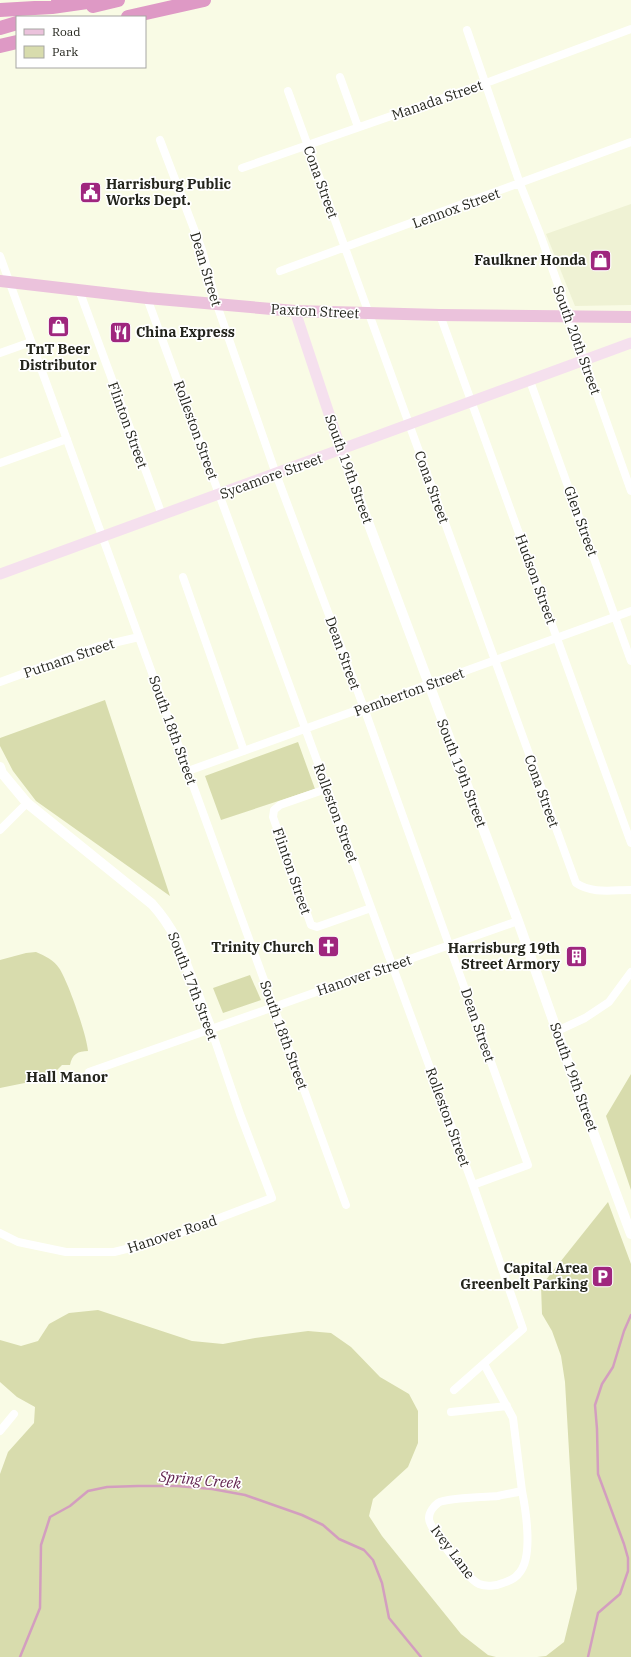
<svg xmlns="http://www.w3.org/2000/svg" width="631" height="1657" font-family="'IBM Plex Serif',serif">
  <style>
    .built { fill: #eff2d4 }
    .green { fill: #d8dcad }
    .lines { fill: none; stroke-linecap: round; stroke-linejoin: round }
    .stream { stroke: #d39ebf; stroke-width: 2.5 }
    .minor { stroke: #fff; stroke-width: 8 }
    .tertiary { stroke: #fff; stroke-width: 10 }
    .secondary { stroke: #f5e0ee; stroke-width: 11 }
    .primary { stroke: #ebc2dc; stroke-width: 12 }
    .motorway { stroke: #de99c5; stroke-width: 14 }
    .labels { text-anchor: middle; stroke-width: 3.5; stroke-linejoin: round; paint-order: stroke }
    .street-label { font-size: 14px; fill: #23241c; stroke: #fff }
    .poi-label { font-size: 14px; font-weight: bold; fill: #23241c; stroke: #fff; text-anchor: end }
    .neighbourhood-label { font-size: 15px; font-weight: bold; fill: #23241c; stroke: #fff }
    .water-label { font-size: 15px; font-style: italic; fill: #61234e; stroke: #fff }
  </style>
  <rect width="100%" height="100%" fill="#f9fbe5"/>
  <!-- built -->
  <path class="built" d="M631,204V305L575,306L546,234Z"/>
  <!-- green -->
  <path class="green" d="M105,700L170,896L36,801L13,771L0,746V738Z
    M298,742L315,789L221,820L205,776Z
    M36,952C45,956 54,960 59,968C68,981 87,1036 88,1051C78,1051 72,1054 70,1065H62L49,1078L0,1088V960L26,953Z
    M250,975L261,1000L223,1013L213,988Z
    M631,1074V1190L606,1116Z
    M608,1202L631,1264V1657H537L546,1656L564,1642L577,1589L565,1382L561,1356L552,1331L542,1314L541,1286Z
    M98,1310L192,1341L223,1344L255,1338L308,1331L331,1333L351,1347L380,1377L409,1394L418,1411V1443L408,1467L373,1499L369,1516L382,1536L461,1634L488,1655L496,1657H0V1474L8,1452L34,1423L35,1407L17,1397L0,1382V1340L21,1346L38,1341L49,1324L69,1313Z"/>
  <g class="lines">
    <!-- stream -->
    <path class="stream" d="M20,1657L40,1608L41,1545L50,1517L70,1506L88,1491L107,1487L138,1486H177L212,1489L245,1495L302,1515L323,1525L339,1539L364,1550L373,1560L382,1583L389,1618L421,1657
      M588,1657L598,1613L620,1594L628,1571V1558L624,1544L598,1474L597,1429L595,1405L602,1384L613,1367L624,1331L631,1315"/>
    <!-- minor -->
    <path class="minor" d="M467,30L520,184L540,234L631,491
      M340,77L358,127
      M288,91L576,883C592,894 612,890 631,890
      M160,140L202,250L217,305L276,474L364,708L528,1165L473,1185
      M242,168L486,83L631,29
      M0,256L346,1205
      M280,271L631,142
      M79,290L162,515
      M147,298L473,1185L523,1329L454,1390
      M440,315L631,843
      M0,353L31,342
      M530,381L631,661
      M0,463L67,439
      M183,577L244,751
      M0,682L96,647L139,637
      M188,771L631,611
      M326,789L280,805L274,810L273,817L311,925L317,927L371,908
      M0,830L27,803
      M557,1031L585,1018L609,1002L631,972
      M89,1072L518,921
      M0,1233L18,1242L66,1252H114L159,1241L272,1198L240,1114L211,1029
      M484,1364L513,1418L522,1491
      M451,1412L507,1406
      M0,1431L14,1414
      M522,1491C526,1511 533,1556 520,1572C516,1578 510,1581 503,1583C496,1586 486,1587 479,1584C469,1580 428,1528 429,1518C429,1512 434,1506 438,1503C444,1498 487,1497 498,1496C506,1494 514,1493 522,1491Z"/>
    <!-- tertiary -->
    <path class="tertiary" d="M341,450L518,921L582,1102L631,1234
      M0,767L2,773L27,803L152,904C162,915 170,927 177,940L211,1029"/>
    <!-- secondary -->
    <path class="secondary" d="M295,311L341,450
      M0,574L631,343"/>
    <!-- primary -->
    <path class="primary" d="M0,281L147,298L295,311L440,315L631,317"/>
    <!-- motorway -->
    <path class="motorway" d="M93,6L118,0
      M0,10L52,7L101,0
      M128,17L204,0
      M0,28L17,23
      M0,46L17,42"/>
  </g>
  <!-- icons -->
  <defs>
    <symbol id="civic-square" viewBox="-11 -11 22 22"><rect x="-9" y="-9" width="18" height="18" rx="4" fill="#9f267e" stroke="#fff"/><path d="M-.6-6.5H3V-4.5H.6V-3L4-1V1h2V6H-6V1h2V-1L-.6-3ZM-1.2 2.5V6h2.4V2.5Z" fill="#fff"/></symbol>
    <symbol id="shop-square" viewBox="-11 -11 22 22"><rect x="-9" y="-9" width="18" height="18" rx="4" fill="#9f267e" stroke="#fff"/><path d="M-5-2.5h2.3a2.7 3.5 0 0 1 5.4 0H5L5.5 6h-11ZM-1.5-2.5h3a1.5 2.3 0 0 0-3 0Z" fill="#fff"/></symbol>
    <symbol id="restaurant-square" viewBox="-11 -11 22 22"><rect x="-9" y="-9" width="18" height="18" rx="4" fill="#9f267e" stroke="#fff"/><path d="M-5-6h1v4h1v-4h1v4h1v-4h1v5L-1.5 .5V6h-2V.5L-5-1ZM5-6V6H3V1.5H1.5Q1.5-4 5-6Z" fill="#fff"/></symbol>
    <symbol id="church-square" viewBox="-11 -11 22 22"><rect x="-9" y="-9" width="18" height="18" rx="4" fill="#9f267e" stroke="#fff"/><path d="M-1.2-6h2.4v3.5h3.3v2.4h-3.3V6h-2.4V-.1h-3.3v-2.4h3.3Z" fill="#fff"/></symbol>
    <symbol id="building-square" viewBox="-11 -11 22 22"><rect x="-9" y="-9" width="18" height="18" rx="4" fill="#9f267e" stroke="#fff"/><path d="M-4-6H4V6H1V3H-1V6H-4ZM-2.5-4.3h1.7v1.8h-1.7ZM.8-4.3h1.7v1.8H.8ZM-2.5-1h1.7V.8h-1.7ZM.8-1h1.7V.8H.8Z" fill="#fff"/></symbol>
    <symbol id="parking-square" viewBox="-11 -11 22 22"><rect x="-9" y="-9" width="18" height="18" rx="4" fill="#9f267e" stroke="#fff"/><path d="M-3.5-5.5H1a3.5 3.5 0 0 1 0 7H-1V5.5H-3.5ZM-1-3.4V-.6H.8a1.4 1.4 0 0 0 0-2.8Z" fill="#fff"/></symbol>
  </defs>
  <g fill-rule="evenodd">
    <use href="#civic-square" x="78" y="180" width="25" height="25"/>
    <use href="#shop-square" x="588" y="248" width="25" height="25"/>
    <use href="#shop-square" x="46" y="314" width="25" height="25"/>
    <use href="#restaurant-square" x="108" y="320" width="25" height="25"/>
    <use href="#church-square" x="316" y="934" width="25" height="25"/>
    <use href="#building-square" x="564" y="944" width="25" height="25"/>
    <use href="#parking-square" x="590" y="1264" width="25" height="25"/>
  </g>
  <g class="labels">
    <!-- street labels -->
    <g class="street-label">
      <text transform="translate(437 100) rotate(-19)" y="5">Manada Street</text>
      <text transform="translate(321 182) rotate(70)" y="5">Cona Street</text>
      <text transform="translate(456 208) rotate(-20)" y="5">Lennox Street</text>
      <text transform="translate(206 269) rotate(73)" y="5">Dean Street</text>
      <text transform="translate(315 311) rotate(3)" y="5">Paxton Street</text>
      <text transform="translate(577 340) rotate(70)" y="5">South 20th Street</text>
      <text transform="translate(128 425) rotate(70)" y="5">Flinton Street</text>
      <text transform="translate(196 430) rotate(70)" y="5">Rolleston Street</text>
      <text transform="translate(349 469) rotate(70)" y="5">South 19th Street</text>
      <text transform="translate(271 476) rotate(-20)" y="5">Sycamore Street</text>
      <text transform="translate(432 487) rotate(70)" y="5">Cona Street</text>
      <text transform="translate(581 521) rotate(70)" y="5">Glen Street</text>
      <text transform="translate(536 579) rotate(70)" y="5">Hudson Street</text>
      <text transform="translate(343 653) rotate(70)" y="5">Dean Street</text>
      <text transform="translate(69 658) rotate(-19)" y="5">Putnam Street</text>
      <text transform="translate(409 692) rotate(-20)" y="5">Pemberton Street</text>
      <text transform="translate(173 730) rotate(70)" y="5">South 18th Street</text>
      <text transform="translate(462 773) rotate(69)" y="5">South 19th Street</text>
      <text transform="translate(542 791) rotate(70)" y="5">Cona Street</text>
      <text transform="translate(336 813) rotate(70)" y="5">Rolleston Street</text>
      <text transform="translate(292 871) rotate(71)" y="5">Flinton Street</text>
      <text transform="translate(364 975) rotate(-19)" y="5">Hanover Street</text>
      <text transform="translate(193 986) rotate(69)" y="5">South 17th Street</text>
      <text transform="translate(478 1025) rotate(71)" y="5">Dean Street</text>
      <text transform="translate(284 1035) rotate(70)" y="5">South 18th Street</text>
      <text transform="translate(574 1077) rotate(70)" y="5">South 19th Street</text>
      <text transform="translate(448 1117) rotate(70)" y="5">Rolleston Street</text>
      <text transform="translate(172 1234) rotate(-18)" y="5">Hanover Road</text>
      <text transform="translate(453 1552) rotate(53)" y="5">Ivey Lane</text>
    </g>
    <!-- poi labels -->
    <g class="poi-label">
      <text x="106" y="189" text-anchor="start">Harrisburg Public<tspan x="106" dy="16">Works Dept.</tspan></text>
      <text x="586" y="265">Faulkner Honda</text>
      <text x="136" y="337" text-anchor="start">China Express</text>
      <text x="58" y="354" text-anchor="middle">TnT Beer<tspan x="58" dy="16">Distributor</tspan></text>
      <text x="314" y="952">Trinity Church</text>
      <text x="560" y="953">Harrisburg 19th<tspan x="560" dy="16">Street Armory</tspan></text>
      <text x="588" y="1273">Capital Area<tspan x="588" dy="16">Greenbelt Parking</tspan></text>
    </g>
    <!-- neighbourhood labels -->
    <g class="neighbourhood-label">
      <text x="67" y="1082">Hall Manor</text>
    </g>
    <!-- water labels -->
    <g class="water-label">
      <text transform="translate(200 1480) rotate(5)" y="5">Spring Creek</text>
    </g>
  </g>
  <!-- legend -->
  <rect x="16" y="16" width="130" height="52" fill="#ffffff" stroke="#a7a7a4"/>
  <rect x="24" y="29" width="20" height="6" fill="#ebc2dc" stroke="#a7a7a4"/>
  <text x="52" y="36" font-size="12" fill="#23241c">Road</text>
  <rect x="24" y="46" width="20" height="12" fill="#d8dcad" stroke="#a7a7a4"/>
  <text x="52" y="56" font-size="12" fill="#23241c">Park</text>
</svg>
